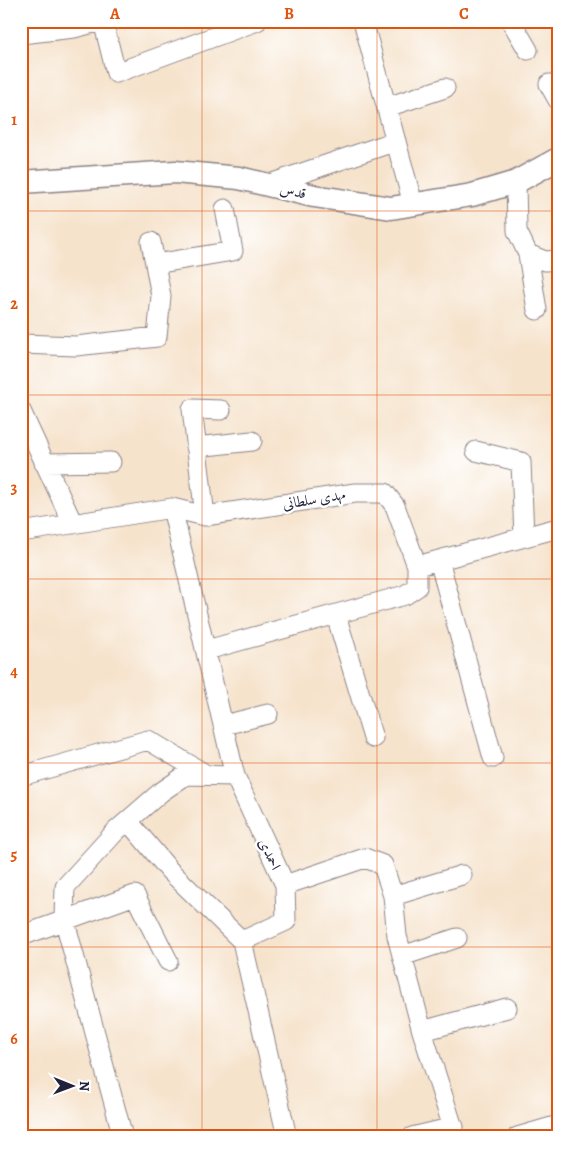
<svg xmlns="http://www.w3.org/2000/svg" width="579" height="1158" font-family="Alegreya,Amiri,serif">
  <style>
    .lines { fill: none; stroke-linecap: round; stroke-linejoin: round }
    .minor-casing { stroke: #8c8284; stroke-width: 21 }
    .tertiary-casing { stroke: #8c8284; stroke-width: 25 }
    .minor { stroke: #fff; stroke-width: 19 }
    .tertiary { stroke: #fff; stroke-width: 22 }
    .grid { fill: none; stroke: #de560e; stroke-width: 1; stroke-opacity: 0.55 }
    .labels { text-anchor: middle; stroke-width: 5; stroke-linejoin: round; paint-order: stroke }
    .street-label { font-size: 15px; fill: #22223b; stroke: #fff }
    .neatline { fill: none; stroke: #de560e; stroke-width: 2 }
    .grid-label { font-size: 16px; text-anchor: middle; font-weight: bold; fill: #de560e }
  </style>
  <rect width="100%" height="100%" fill="#fff"/>
  <filter id="ink" filterUnits="userSpaceOnUse"><feTurbulence type="fractalNoise" baseFrequency=".02" numOctaves="2"/><feDisplacementMap in="SourceGraphic" scale="10" xChannelSelector="R" yChannelSelector="G"/><feConvolveMatrix kernelMatrix="1 2 1 2 8 2 1 2 1" color-interpolation-filters="sRGB"/></filter>
  <filter id="wash" filterUnits="userSpaceOnUse"><feTurbulence type="fractalNoise" baseFrequency=".0096" numOctaves="4" result="noise"/><feDisplacementMap in="SourceGraphic" scale="20" xChannelSelector="R" yChannelSelector="G"/><feGaussianBlur stdDeviation="1.12" result="paint"/><feColorMatrix in="noise" values="0 0 0 0 0 0 0 0 0 0 0 0 0 0 0 0 0 1.4 0 .05"/><feComposite in="paint" operator="in"/></filter>
  <g filter="url(#wash)">
    <rect width="100%" height="100%" fill="#f6e3cc"/>
  </g>
  <g filter="url(#ink)">
    <g class="lines">
      <defs>
        <path id="minor" d="M103,21L116,73L257,21
          M363,21L413,204
          M511,21L528,50
          M21,34L74,28L101,21
          M549,84L558,100
          M387,107L445,88
          M516,182L517,231L528,254L545,261L558,260
          M267,185L396,141
          M528,254L537,310
          M155,264L233,251L225,209
          M21,344L76,346L157,337L161,296L151,242
          M21,411L73,524
          M196,447L252,441
          M476,451L521,462L524,537
          M44,463L111,462
          M172,508L235,776L285,885L365,858L383,865L393,896L397,936L422,1031L456,1137
          M205,516L192,409L221,410
          M21,532L172,508L205,516L355,493H385L395,506L417,566L558,528
          M439,560L493,758
          M336,615L373,738
          M207,650L405,595L417,587V566
          M224,725L268,714
          M21,776L148,740L205,774
          M128,821L170,871L242,941L287,1137
          M393,896L462,875
          M21,936L135,895L168,961
          M242,941L286,921L285,885
          M402,956L457,938
          M422,1031L507,1008
          M123,1137L64,918L65,887L116,831L161,792L186,775L235,776
          M412,1137L454,1127
          M517,1137L558,1125"/>
        <path id="tertiary" d="M21,182L175,172L239,178L314,196L391,208L472,195L516,182L558,159"/>
      </defs>
      <!-- minor casing -->
      <use href="#minor" class="minor-casing"/>
      <!-- tertiary casing -->
      <use href="#tertiary" class="tertiary-casing"/>
      <!-- minor -->
      <use href="#minor" class="minor"/>
      <!-- tertiary -->
      <use href="#tertiary" class="tertiary"/>
    </g>
  </g>
  <!-- grid -->
  <path class="grid" d="M202,21V1137M377,21V1137M21,211H558M21,395H558M21,579H558M21,763H558M21,947H558"/>
  <g class="labels">
    <!-- street labels -->
    <g class="street-label">
      <text transform="translate(293 191) rotate(13)" y="5">قدس</text>
      <text transform="translate(314 499) rotate(-9)" y="5">مهدی سلطانی</text>
      <text transform="translate(270 854) rotate(65)" y="5">احمدی</text>
    </g>
  </g>
  <!-- margin -->
  <rect width="579" height="1158" fill="none" stroke="#fff" stroke-width="55"/>
  <!-- north arrow -->
  <g transform="translate(72 1086) rotate(91)" stroke="#ffffff" stroke-width="4" paint-order="stroke">
  <path d="M0-4L9 19L0 12L-9 19Z" fill="#22223b"/>
  <text y="-8" font-size="14" font-weight="bold" text-anchor="middle" fill="#22223b">N</text>
  </g>
  <rect x="28" y="28" width="524" height="1102" class="neatline"/>
  <g class="grid-label">
    <text x="115" y="19">A</text>
    <text x="289" y="19">B</text>
    <text x="464" y="19">C</text>
    <text x="14" y="125">1</text>
    <text x="14" y="309">2</text>
    <text x="14" y="493">3</text>
    <text x="14" y="677">4</text>
    <text x="14" y="860">5</text>
    <text x="14" y="1044">6</text>
  </g>
</svg>
